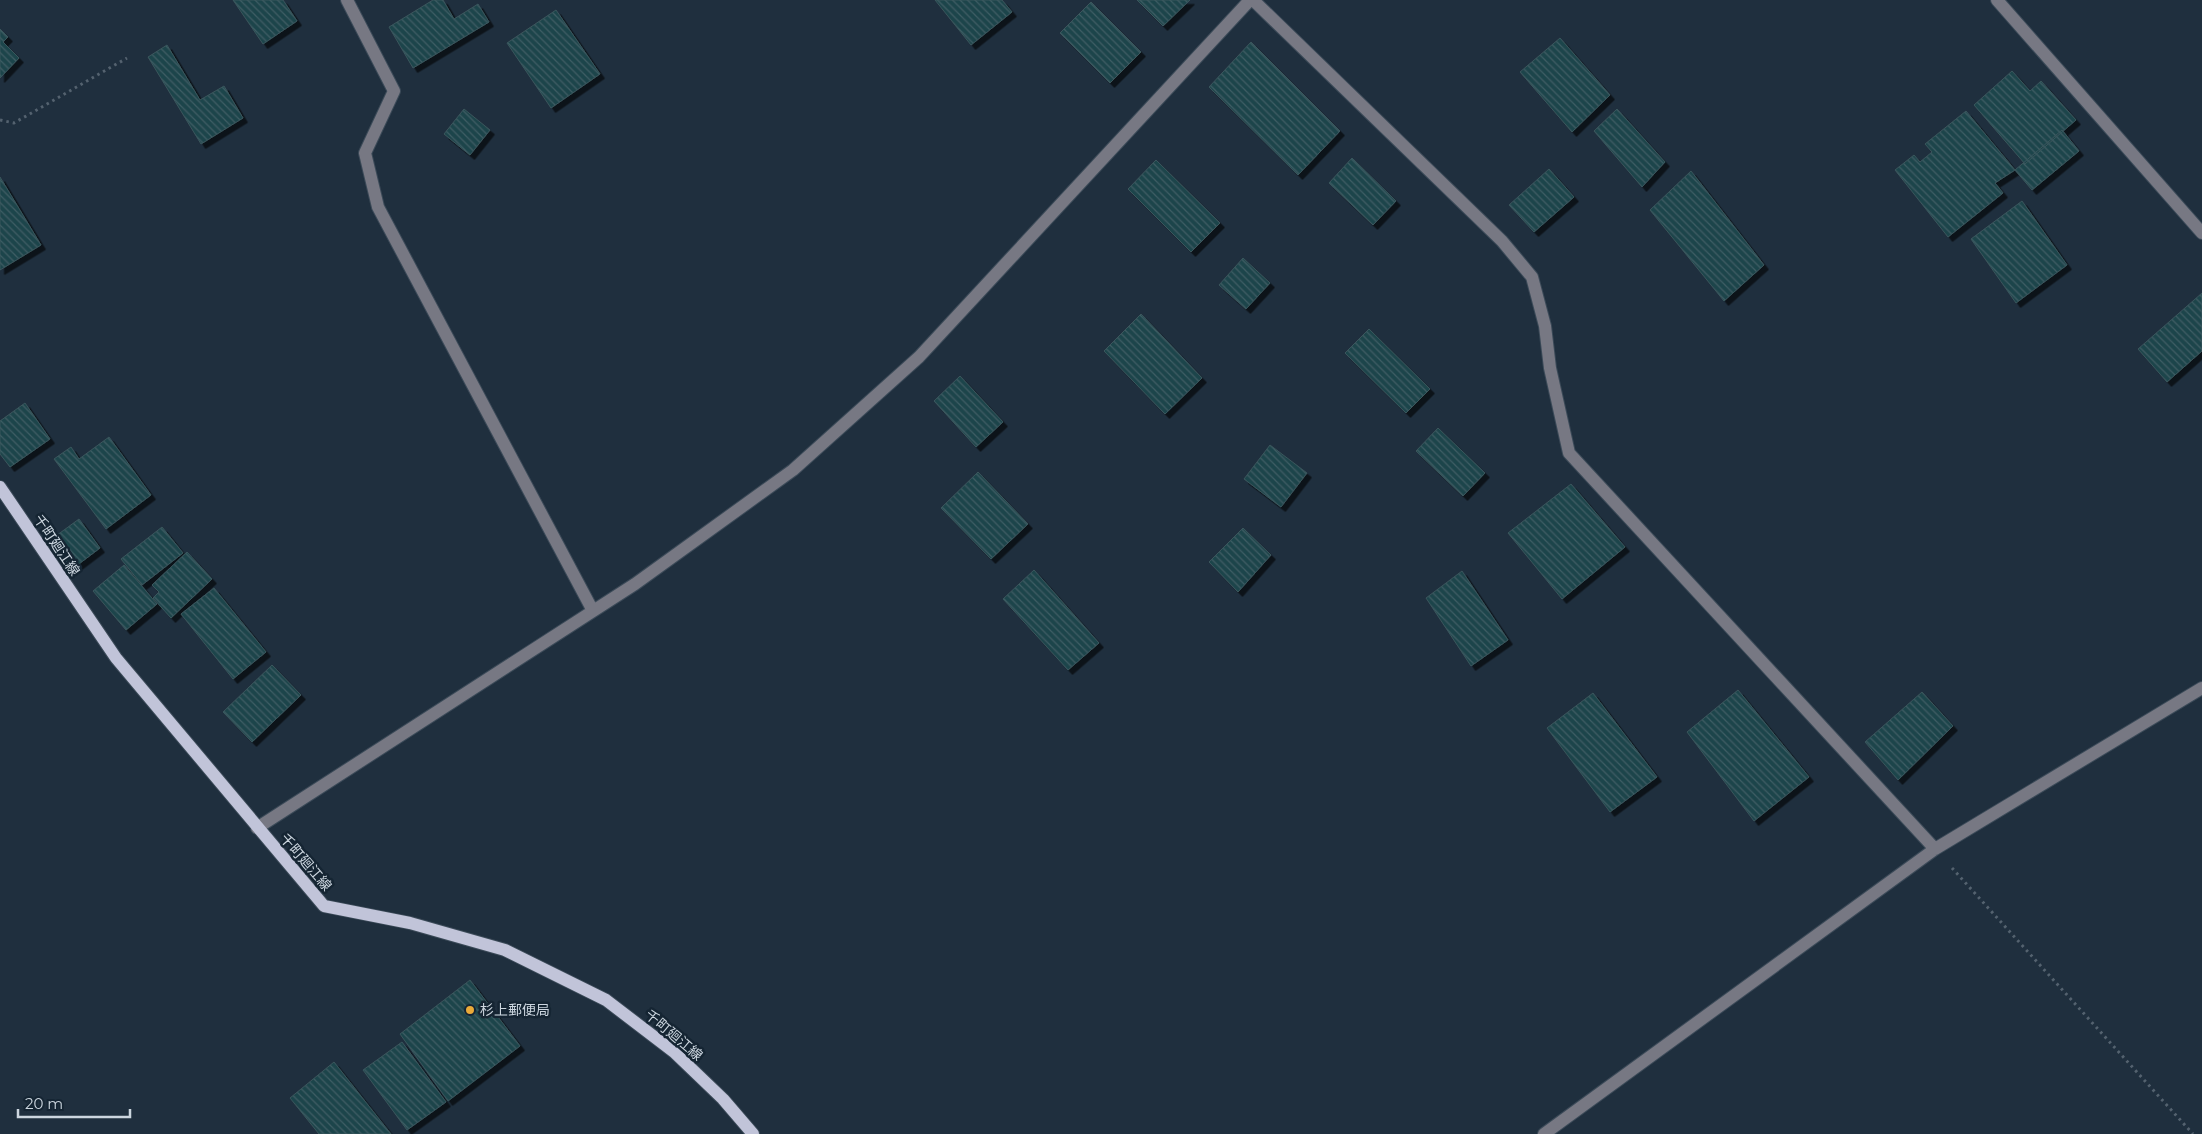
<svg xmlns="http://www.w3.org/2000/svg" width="2202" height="1134" font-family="Montserrat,'Noto Sans JP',sans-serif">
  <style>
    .building { fill: url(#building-back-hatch); stroke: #3a565c; filter: url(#shadow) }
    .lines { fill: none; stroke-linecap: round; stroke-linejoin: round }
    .minor-casing { stroke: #3b4a58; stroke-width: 14 }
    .major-casing { stroke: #3b4a58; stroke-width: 14 }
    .path { stroke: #54626f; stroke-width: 3; stroke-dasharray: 2.5 4; stroke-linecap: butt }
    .minor { stroke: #777883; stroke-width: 12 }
    .major { stroke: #c1c4d9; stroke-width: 12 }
    .poi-dot { fill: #eaaa39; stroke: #152533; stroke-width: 2 }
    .labels { text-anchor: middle; stroke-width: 5; stroke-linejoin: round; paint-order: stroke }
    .street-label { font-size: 14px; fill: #ccd6df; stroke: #152533 }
    .poi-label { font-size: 14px; fill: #ccd6df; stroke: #152533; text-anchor: start }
  </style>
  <defs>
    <pattern id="building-back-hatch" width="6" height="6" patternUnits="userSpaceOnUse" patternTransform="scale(1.25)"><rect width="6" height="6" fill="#1f444b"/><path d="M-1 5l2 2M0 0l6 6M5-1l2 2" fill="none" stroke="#3e5e64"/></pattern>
    <filter id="shadow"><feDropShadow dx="4.5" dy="4.5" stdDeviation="0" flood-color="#0009"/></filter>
  </defs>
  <rect width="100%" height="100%" fill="#1f2f3e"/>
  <!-- building -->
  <path class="building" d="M233,0H283L297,21L263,44Z
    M433,0H443L454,19L478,4L489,22L413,68L389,27Z
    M935,0H1002L1012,12L971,45Z
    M1137,0H1190L1163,26Z
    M1091,2L1141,52L1110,83L1060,33Z
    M556,10L600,74L551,108L507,43Z
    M0,29L8,37L3,42L19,58L0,78Z
    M1560,38L1610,95L1572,132L1520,72Z
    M1251,42L1340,131L1298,175L1209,87Z
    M167,45L200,100L224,86L243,118L201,144L148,57Z
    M2012,71L2030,91L2041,81L2076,120L2025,164L1974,105Z
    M464,109L490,130L470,155L444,134Z
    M1617,109L1665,162L1642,187L1594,131Z
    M1966,111L2015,170L1995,183L2003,193L1948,237L1895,170L1914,155L1920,162L1932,152L1925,144Z
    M2062,130L2079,151L2032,190L2015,170Z
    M1352,158L1396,201L1373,225L1329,183Z
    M1156,160L1220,223L1191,252L1128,189Z
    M1549,169L1574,197L1534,232L1509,205Z
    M1691,171L1764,265L1724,301L1650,210Z
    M0,177L41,245L0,270Z
    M2022,201L2067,265L2016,303L1971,239Z
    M1243,258L1270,283L1246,309L1219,285Z
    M2202,293V351L2167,382L2138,349Z
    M1141,314L1202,378L1165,414L1104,351Z
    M1369,329L1430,389L1406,413L1345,353Z
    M960,376L1003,422L976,447L934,401Z
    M25,403L50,439L10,467L0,454V421Z
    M1438,428L1485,473L1463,496L1416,451Z
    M109,437L151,495L106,529L54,459L71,447L79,459Z
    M1270,445L1307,473L1281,507L1244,479Z
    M978,472L1028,524L991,559L941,508Z
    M1571,484L1625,547L1562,599L1508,533Z
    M79,519L100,548L71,570L49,541Z
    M162,527L183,553L142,585L121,559Z
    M1243,528L1271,555L1238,592L1209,562Z
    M187,552L212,579L171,618L153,598L159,592L152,585Z
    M124,565L157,604L126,630L93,591Z
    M1034,570L1099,643L1068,670L1003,599Z
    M1462,571L1508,640L1471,666L1426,598Z
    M214,588L266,652L233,679L181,614Z
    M272,665L301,695L252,742L223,712Z
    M1738,690L1809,777L1754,821L1687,732Z
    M1922,692L1953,726L1898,780L1865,742Z
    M1593,693L1657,777L1610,812L1547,728Z
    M470,980L520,1046L448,1101L400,1034Z
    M402,1042L446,1102L407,1130L363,1070Z
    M334,1062L391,1134H319L290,1098Z"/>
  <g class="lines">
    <defs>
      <path id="minor" d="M347,0L394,91L365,153L378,207L593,611
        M1253,0L1502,241L1532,277L1545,326L1550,368L1569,453L1935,849
        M1997,0L2202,233
        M257,828L635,584L793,470L919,357L1250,0
        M1544,1134L1935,849L2202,688"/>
      <path id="major" d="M0,487L116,658L324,906L410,923L505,950L606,1000L674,1052L723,1099L753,1134"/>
    </defs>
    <!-- minor casing -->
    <use href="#minor" class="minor-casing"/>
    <!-- major casing -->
    <use href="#major" class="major-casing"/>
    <!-- path -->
    <path class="path" d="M0,120L14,123L127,58
      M1952,868L2193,1134"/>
    <!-- minor -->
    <use href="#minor" class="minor"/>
    <!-- major -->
    <use href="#major" class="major"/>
  </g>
  <!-- markers -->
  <circle class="poi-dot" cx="470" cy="1010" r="5"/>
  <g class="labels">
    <!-- street labels -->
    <g class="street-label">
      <text transform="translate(57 545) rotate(56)" y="5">千町廻江線</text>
      <text transform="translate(306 862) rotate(49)" y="5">千町廻江線</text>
      <text transform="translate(674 1035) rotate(40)" y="5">千町廻江線</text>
    </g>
    <!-- poi labels -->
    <g class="poi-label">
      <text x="480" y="1015">杉上郵便局</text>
    </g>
  </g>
  <!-- scale -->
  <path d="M18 1109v8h112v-8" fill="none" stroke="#ccd6df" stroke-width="2.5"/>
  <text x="25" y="1109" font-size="15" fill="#ccd6df" stroke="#152533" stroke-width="4" paint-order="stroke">20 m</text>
</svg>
